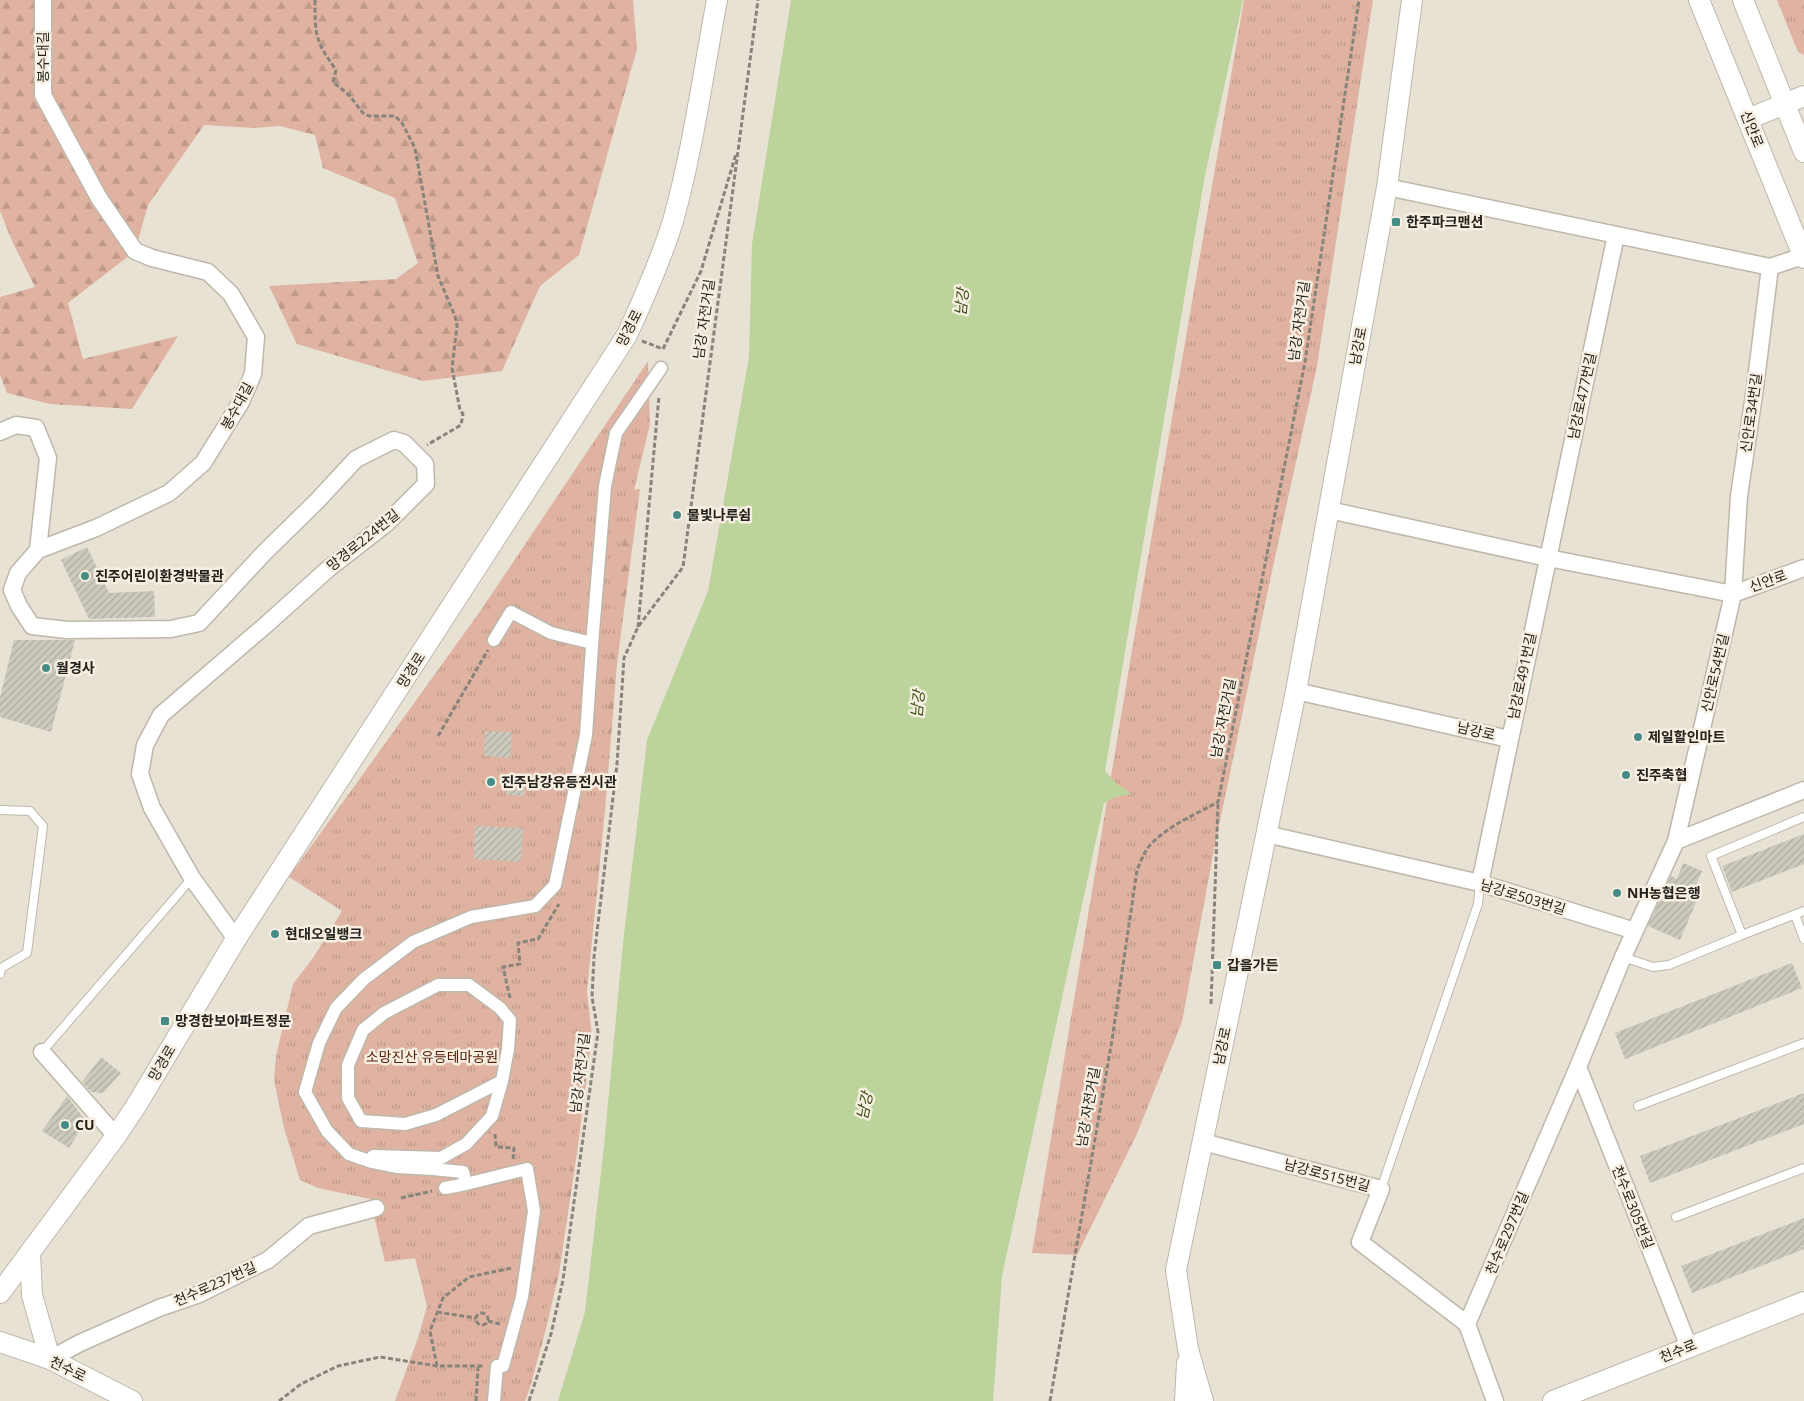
<svg xmlns="http://www.w3.org/2000/svg" width="1804" height="1401" font-family="'Open Sans','Noto Sans KR',sans-serif">
  <style>
    .forest { fill: url(#forest-firs) }
    .park { fill: url(#park-tufts) }
    .water { fill: #bcd39c }
    .building { fill: url(#building-hatch) }
    .lines { fill: none; stroke-linecap: round; stroke-linejoin: round }
    .service-casing { stroke: #beb8ab; stroke-width: 10 }
    .pedestrian-casing { stroke: #beb8ab; stroke-width: 15 }
    .minor-casing { stroke: #beb8ab; stroke-width: 19 }
    .tertiary-casing { stroke: #beb8ab; stroke-width: 22 }
    .path { stroke: #88847b; stroke-width: 3; stroke-dasharray: 5 2.5; stroke-linecap: butt }
    .service { stroke: #fff; stroke-width: 8 }
    .pedestrian { stroke: #fff; stroke-width: 12 }
    .minor { stroke: #fff; stroke-width: 16 }
    .tertiary { stroke: #fff; stroke-width: 20 }
    .poi-dot { fill: #458c87; stroke: #f6efe1; stroke-width: 2 }
    .labels { text-anchor: middle; stroke-width: 5; stroke-linejoin: round; paint-order: stroke }
    .street-label { font-size: 14px; fill: #25221e; stroke: #f6efe1 }
    .poi-label { font-size: 14px; font-weight: bold; fill: #25221e; stroke: #f6efe1; text-anchor: start }
    .park-label { font-size: 14px; fill: #572209; stroke: #f6efe1 }
    .water-label { font-size: 15px; font-style: italic; fill: #364a0e; stroke: #f6efe1 }
  </style>
  <defs>
    <pattern id="forest-firs" width="22" height="20" patternUnits="userSpaceOnUse" patternTransform="scale(1.25)"><rect width="22" height="20" fill="#dfb2a1"/><path d="M5 1l3.5 6h-7zM16 11l3.5 6h-7z" fill="#bf998a"/></pattern>
    <pattern id="park-tufts" width="24" height="20" patternUnits="userSpaceOnUse" patternTransform="scale(1.25)"><rect width="24" height="20" fill="#dfb2a1"/><path d="M3 7l-1-3M5 7V3M7 7l1-3M15 17l-1-3M17 17v-4M19 17l1-3" fill="none" stroke="#bf998a"/></pattern>
    <pattern id="building-hatch" width="6" height="6" patternUnits="userSpaceOnUse" patternTransform="scale(1.25)"><rect width="6" height="6" fill="#cbcabc"/><path d="M-1 1l2-2M0 6l6-6M5 7l2-2" fill="none" stroke="#aeada1"/></pattern>
  </defs>
  <rect width="100%" height="100%" fill="#e8e2d4"/>
  <!-- forest -->
  <path class="forest" d="M0,0H633L637,49L579,255L540,286L502,371L423,381L297,344L269,286L396,279L418,263L395,198L323,168L315,135L280,126L254,128L204,125L148,205L135,251L68,303L83,359L178,336L132,409L50,404L7,393L0,375V297L35,287L12,241L0,211Z
    M640,489L617,664L605,811L587,991L592,1036L577,1153L559,1273L546,1329L529,1391L525,1401H503L618,491Z"/>
  <!-- park -->
  <path class="park" d="M1244,0H1373L1317,366L1271,576L1214,850L1182,1022L1136,1136L1077,1255L1032,1253L1131,656Z
    M1777,0H1804V55L1798,52Z
    M648,361L650,424L618,557L594,898L582,996L589,1029L578,1122L539,1349L525,1397L522,1401H395L418,1338L427,1306L415,1258L385,1262L370,1199L318,1188L300,1180L284,1128L274,1080L276,1056L293,984L313,958L342,911L289,877L481,610Z"/>
  <!-- water -->
  <path class="water" d="M791,0H1243L1205,175L1105,771L1117,784L1132,794L1115,797L1104,803L1002,1276L993,1401H558L585,1312L604,1146L623,943L647,740L708,591L749,357L752,244Z"/>
  <!-- building -->
  <path class="building" d="M87,547L109,593L154,591L155,617L89,619L61,560Z
    M14,640H75L51,732L0,717V698Z
    M485,731L512,732L510,758L484,756Z
    M507,777L525,778L524,796L506,795Z
    M475,826L523,828L521,862L474,859Z
    M1804,834V864L1732,892L1722,866Z
    M1683,863L1702,871L1696,885L1702,888L1680,940L1648,926L1671,876L1677,879Z
    M1792,963L1802,988L1625,1059L1615,1033Z
    M101,1057L121,1073L103,1093L91,1092L82,1082Z
    M1804,1093V1124L1650,1183L1640,1156Z
    M67,1096L86,1121L69,1148L42,1131Z
    M1804,1218V1249L1692,1293L1681,1266Z"/>
  <g class="lines">
    <defs>
      <path id="service" d="M0,810L30,811L43,826L27,953L1,968L0,974
        M1795,915L1804,939
        M1742,935L1804,911
        M1623,957L1653,967L1669,965L1742,935L1711,856L1804,817
        M42,1052L192,878
        M1638,1106L1804,1043
        M1381,1189L1478,904L1480,883
        M1676,1217L1804,1168"/>
      <path id="pedestrian" d="M494,640L511,612L551,633L592,643
        M373,1156L441,1158L466,1144L492,1116L502,1081L508,1049L510,1020L500,1008L469,985H438L384,1013L363,1030L348,1065V1098L361,1121L405,1124L436,1115L502,1081
        M445,1188L466,1184
        M503,1366L522,1297L534,1211L527,1169L466,1184L463,1172L433,1169L396,1167L372,1162L349,1154L327,1131L305,1092L319,1043L336,1008L364,979L413,942L471,917L535,906L555,885L586,735L593,632L605,486L616,433L661,368
        M494,1401L497,1366"/>
      <path id="minor" d="M43,0V95L99,198L135,251L152,258L208,272L231,294L256,337L253,374L241,402L203,463L169,493L96,528L38,550L18,573L12,590L19,606L32,626L67,630L171,629L199,623L264,553L317,501L356,459L394,440L404,443L425,464L426,484L387,523L328,569L268,623L161,715L145,745L140,774L152,808L192,878L236,939
        M1387,187L1770,267
        M0,432L16,425L36,428L48,458L38,550
        M1329,510L1548,558L1733,594
        M1733,594L1804,568
        M1296,691L1509,739
        M1266,834L1480,883L1635,931
        M1676,841L1733,594L1739,496L1755,388L1770,267L1803,256
        M1480,883L1616,235
        M42,1052L116,1136
        M1578,1067L1689,1347
        M1203,1142L1381,1189L1360,1242L1467,1324
        M50,1359L80,1343L159,1308L197,1295L268,1260L309,1226L376,1208
        M1495,1401L1467,1324L1578,1067L1623,957L1676,841L1804,790"/>
      <path id="tertiary" d="M1699,0L1804,258
        M1743,0L1804,152
        M1748,119L1804,96
        M30,1253L32,1295L50,1359
        M0,1293L116,1136L136,1106L236,939L627,335C644,298 661,260 673,221C693,149 703,74 717,0
        M0,1342L50,1359L132,1401
        M1185,1401L1187,1363
        M1203,1401L1188,1349L1176,1270L1296,691L1387,187L1412,0
        M1553,1401L1804,1302"/>
    </defs>
    <!-- service casing -->
    <use href="#service" class="service-casing"/>
    <!-- pedestrian casing -->
    <use href="#pedestrian" class="pedestrian-casing"/>
    <!-- minor casing -->
    <use href="#minor" class="minor-casing"/>
    <!-- tertiary casing -->
    <use href="#tertiary" class="tertiary-casing"/>
    <!-- path -->
    <path class="path" d="M315,0C315,36 315,40 336,70L333,82L349,95L363,113L369,116H395L402,123L415,148L438,276L455,316L457,326L452,368L460,410L463,414L461,425L427,445
      M642,341L663,349L701,271L736,154
      M638,627L659,396
      M438,736L488,650
      M510,998L503,967L520,964L518,943L538,939L559,904
      M1211,1004L1218,803
      M495,1134L496,1147L514,1148L513,1159
      M401,1198L432,1191
      M437,1312L476,1318
      M476 1319a6 6 0 1 1 12 0a6 6 0 1 1-12 0Z
      M488,1321L500,1324
      M437,1366L430,1331L443,1298L469,1277L512,1268
      M279,1401L301,1384L338,1366L380,1357L437,1366H484
      M476,1401L478,1367
      M529,1401L551,1334L563,1280L598,1032L592,997L594,957L617,764L624,658L638,627L683,567L758,0
      M1050,1401L1112,1040L1137,870C1141,861 1144,851 1152,843C1170,825 1196,814 1218,802L1305,362L1359,0"/>
    <!-- service -->
    <use href="#service" class="service"/>
    <!-- pedestrian -->
    <use href="#pedestrian" class="pedestrian"/>
    <!-- minor -->
    <use href="#minor" class="minor"/>
    <!-- tertiary -->
    <use href="#tertiary" class="tertiary"/>
  </g>
  <!-- markers -->
  <g class="poi-dot">
    <rect x="1391" y="217" width="10" height="10" rx="2.5"/>
    <circle cx="677" cy="515" r="5"/>
    <circle cx="85" cy="576" r="5"/>
    <circle cx="46" cy="668" r="5"/>
    <circle cx="1638" cy="737" r="5"/>
    <circle cx="1626" cy="775" r="5"/>
    <circle cx="491" cy="782" r="5"/>
    <circle cx="1617" cy="893" r="5"/>
    <circle cx="275" cy="934" r="5"/>
    <rect x="1212" y="960" width="10" height="10" rx="2.5"/>
    <rect x="160" y="1016" width="10" height="10" rx="2.5"/>
    <circle cx="65" cy="1125" r="5"/>
  </g>
  <g class="labels">
    <!-- street labels -->
    <g class="street-label">
      <text transform="translate(43 57) rotate(-90)" y="5">봉수대길</text>
      <text transform="translate(1752 129) rotate(68)" y="5">신안로</text>
      <text transform="translate(704 319) rotate(-82)" y="5">남강 자전거길</text>
      <text transform="translate(1299 321) rotate(-82)" y="5">남강 자전거길</text>
      <text transform="translate(629 328) rotate(-63)" y="5">망경로</text>
      <text transform="translate(1358 346) rotate(-79)" y="5">남강로</text>
      <text transform="translate(1582 396) rotate(-78)" y="5">남강로477번길</text>
      <text transform="translate(237 406) rotate(-62)" y="5">봉수대길</text>
      <text transform="translate(1751 413) rotate(-82)" y="5">신안로34번길</text>
      <text transform="translate(363 540) rotate(-39)" y="5">망경로224번길</text>
      <text transform="translate(1768 581) rotate(-20)" y="5">신안로</text>
      <text transform="translate(411 670) rotate(-57)" y="5">망경로</text>
      <text transform="translate(1715 673) rotate(-77)" y="5">신안로54번길</text>
      <text transform="translate(1522 676) rotate(-78)" y="5">남강로491번길</text>
      <text transform="translate(1223 718) rotate(-79)" y="5">남강 자전거길</text>
      <text transform="translate(1476 731) rotate(13)" y="5">남강로</text>
      <text transform="translate(1523 897) rotate(17)" y="5">남강로503번길</text>
      <text transform="translate(1222 1046) rotate(-78)" y="5">남강로</text>
      <text transform="translate(162 1063) rotate(-59)" y="5">망경로</text>
      <text transform="translate(580 1073) rotate(-83)" y="5">남강 자전거길</text>
      <text transform="translate(1088 1107) rotate(-80)" y="5">남강 자전거길</text>
      <text transform="translate(1327 1175) rotate(15)" y="5">남강로515번길</text>
      <text transform="translate(1633 1207) rotate(68)" y="5">천수로305번길</text>
      <text transform="translate(1507 1233) rotate(-67)" y="5">천수로297번길</text>
      <text transform="translate(215 1284) rotate(-24)" y="5">천수로237번길</text>
      <text transform="translate(1678 1351) rotate(-22)" y="5">천수로</text>
      <text transform="translate(68 1369) rotate(26)" y="5">천수로</text>
    </g>
    <!-- poi labels -->
    <g class="poi-label">
      <text x="1406" y="227">한주파크맨션</text>
      <text x="687" y="520">물빛나루쉼</text>
      <text x="95" y="581">진주어린이환경박물관</text>
      <text x="56" y="673">월경사</text>
      <text x="1648" y="742">제일할인마트</text>
      <text x="1636" y="780">진주축협</text>
      <text x="501" y="787">진주남강유등전시관</text>
      <text x="1627" y="898">NH농협은행</text>
      <text x="285" y="939">현대오일뱅크</text>
      <text x="1227" y="970">갑을가든</text>
      <text x="175" y="1026">망경한보아파트정문</text>
      <text x="75" y="1130">CU</text>
    </g>
    <!-- park labels -->
    <g class="park-label">
      <text x="432" y="1062">소망진산 유등테마공원</text>
    </g>
    <!-- water labels -->
    <g class="water-label">
      <text transform="translate(962 302) rotate(-84)" y="5">남강</text>
      <text transform="translate(918 704) rotate(-84)" y="5">남강</text>
      <text transform="translate(865 1106) rotate(-77)" y="5">남강</text>
    </g>
  </g>
</svg>
